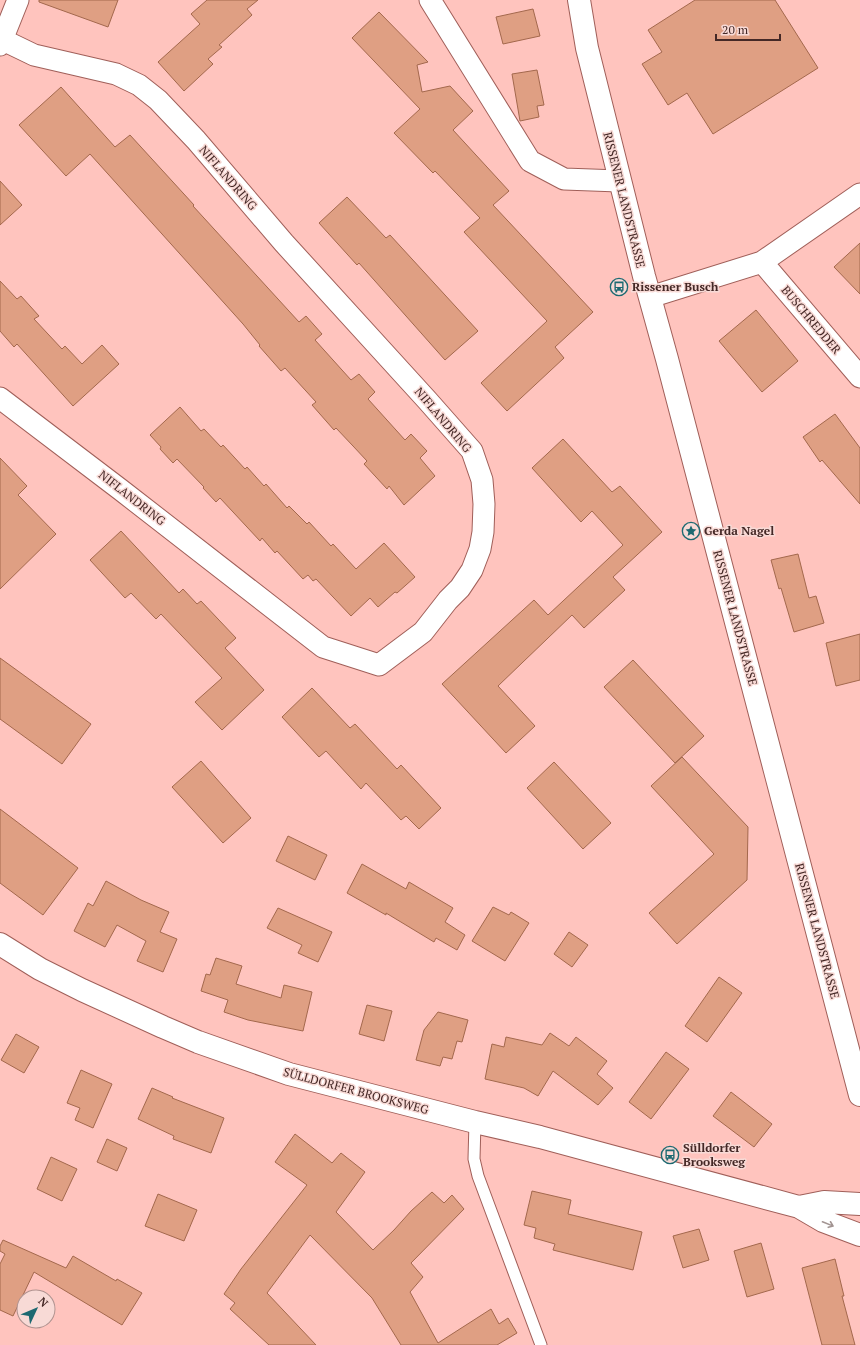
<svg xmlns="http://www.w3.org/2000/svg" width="860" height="1345" font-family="'PT Serif',serif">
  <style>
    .building { fill: #df9f83; stroke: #a3684d }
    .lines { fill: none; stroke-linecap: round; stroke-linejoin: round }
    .service-casing { stroke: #a05f59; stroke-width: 13 }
    .minor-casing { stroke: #a05f59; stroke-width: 23 }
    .tertiary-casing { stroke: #a05f59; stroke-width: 24 }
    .service { stroke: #fff; stroke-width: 11 }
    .minor { stroke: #fff; stroke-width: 21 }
    .tertiary { stroke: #fff; stroke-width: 22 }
    .oneway { stroke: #a29492 }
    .labels { text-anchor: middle; stroke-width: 3; stroke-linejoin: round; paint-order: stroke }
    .street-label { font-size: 12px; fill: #442826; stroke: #f8dad6 }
    .poi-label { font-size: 12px; font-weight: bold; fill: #442826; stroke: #f8dad6; text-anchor: start }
  </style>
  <rect width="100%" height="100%" fill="#ffc4be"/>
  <!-- building -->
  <path class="building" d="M39,0H118L108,27L39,2Z
    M207,0H258L247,9L252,15L219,45L222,47L208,59L213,64L184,91L158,62L200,24L191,14Z
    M695,0H775L818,68L713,134L687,93L668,105L642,64L662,52L648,30Z
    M533,9L540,36L503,44L496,17Z
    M379,12L428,62L417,65L422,92L450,86L473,111L453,130L509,191L493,205L593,312L555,347L564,358L507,411L481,383L547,321L464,232L480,218L435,171L433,173L394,133L420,109L352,38Z
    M537,70L544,105L537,106L539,117L520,121L512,74Z
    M61,87L115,147L130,135L194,205L193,206L299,322L306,316L322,334L315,340L351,380L359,374L375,392L368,399L405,440L411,434L427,451L420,458L435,476L404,505L389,486L387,489L364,464L367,461L353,446L336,428L334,430L312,405L316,402L285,368L281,371L259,346L260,345L243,324L90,154L66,176L19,125Z
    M0,181L22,205L0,225Z
    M347,197L386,238L390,235L478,331L445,360L359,263L357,265L319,223Z
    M860,243V294L834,267Z
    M0,281L17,299L21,296L39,316L34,319L62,349L65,346L82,364L102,345L119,364L73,406L17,344L14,347L0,331Z
    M756,310L798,361L762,392L719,341Z
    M180,407L201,431L204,429L221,447L223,445L245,469L247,467L264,486L266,484L287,508L289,506L307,524L309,522L331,546L333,544L356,569L384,543L415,577L397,593L395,592L378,607L370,598L351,616L316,579L313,581L308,575L303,579L277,551L275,553L262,538L260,541L220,498L216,502L203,488L204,487L177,459L173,463L160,449L161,447L150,435Z
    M835,414L860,448V504L822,460L820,462L803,437Z
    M563,439L612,492L620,486L662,532L613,577L625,590L584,628L572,615L498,686L535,726L506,753L442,684L534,600L548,615L623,545L592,511L581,522L532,468Z
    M0,458L27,486L18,495L56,534L0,589Z
    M121,531L179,593L183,589L197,604L201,601L236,638L225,648L264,690L222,730L195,702L222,678L161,614L156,619L131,593L125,598L90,560Z
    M798,554L809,598L816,596L824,623L794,632L781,588L779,589L771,560Z
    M860,634V680L836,686L826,643Z
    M0,658L91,724L62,764L0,719Z
    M633,660L704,736L675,763L604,687Z
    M312,688L350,728L355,724L397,769L401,765L441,808L419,829L406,816L401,820L366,783L361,789L326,751L319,757L282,717Z
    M682,757L748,827L747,880L677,944L649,913L714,854L651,786Z
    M201,761L251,818L223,843L172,787Z
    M554,762L611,823L583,849L527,788Z
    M0,809L78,868L43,915L0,883Z
    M288,836L327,855L315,880L276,861Z
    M362,864L406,889L409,882L453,908L445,922L465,935L457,950L436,938L434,942L386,913V915L347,893Z
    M106,881L141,900L169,912L160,932L177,939L163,972L137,961L146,941L117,925L105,947L74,931L88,903L93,906Z
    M493,907L509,915L511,912L529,923L505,961L472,941Z
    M278,908L332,932L318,962L298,953L302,945L267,928Z
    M569,932L588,945L572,967L554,954Z
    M216,958L242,966L236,984L281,998L284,985L312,992L303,1031L248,1020L224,1012L228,1000L201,991L206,974L210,975Z
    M719,977L742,993L707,1042L685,1026Z
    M367,1005L392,1011L384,1041L359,1034Z
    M438,1012L468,1020L462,1042L457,1041L452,1059L443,1057L440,1066L416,1060L424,1030Z
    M550,1033L569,1046L576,1037L607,1061L597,1074L613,1088L598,1105L553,1071L538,1096L524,1088L485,1079L492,1044L504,1047L506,1037L542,1045Z
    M16,1034L39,1047L24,1073L1,1060Z
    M666,1052L689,1069L651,1119L629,1102Z
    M81,1070L112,1084L93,1128L75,1120L80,1108L67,1103Z
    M152,1088L173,1097L172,1098L224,1118L211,1153L173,1139L174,1136L138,1119Z
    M731,1092L772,1124L754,1147L713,1116Z
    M295,1134L332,1163L341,1153L365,1172L336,1212L373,1250L394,1230L411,1211L432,1192L444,1203L452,1195L464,1209L411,1263L423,1277L410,1292L438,1343L491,1309L499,1324L508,1318L517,1333L497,1345H401L372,1298L310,1235L267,1293L316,1345H269L230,1309L235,1303L224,1294L241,1269L307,1185L275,1162Z
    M107,1139L127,1148L117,1171L97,1162Z
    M51,1157L77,1169L62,1201L37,1189Z
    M532,1191L571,1200L568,1214L642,1232L633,1270L553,1250L555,1244L534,1238L536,1228L524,1225Z
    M158,1194L197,1210L184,1241L145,1226Z
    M699,1229L709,1260L683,1268L673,1236Z
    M3,1240L66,1268L73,1256L116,1281L117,1279L142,1293L122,1325L34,1272L13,1316L0,1310V1264L5,1254L0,1251V1246Z
    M761,1243L774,1289L747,1297L734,1251Z
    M835,1259L844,1296H842L855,1345H822L802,1268Z"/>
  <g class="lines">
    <defs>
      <path id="service" d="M475,1122L474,1159L478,1176L541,1345"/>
      <path id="minor" d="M430,0L530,161L564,179L619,181
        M0,45L18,0
        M762,262L860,377
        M650,297L762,262L860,194
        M0,398L121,490L323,647L379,665L423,632L448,600L460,588L472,570L480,549L483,532L484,504L482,480L472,451L427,400L284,243L196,140L158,100L139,85L116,74L34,55L3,40"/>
      <path id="tertiary" d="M579,0L587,48L644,276L667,359L860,1095
        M0,944L40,969L82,990L163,1027L198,1042L289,1074L475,1122L540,1137L799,1207L823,1221L860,1235
        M799,1207L824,1202L860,1204"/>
    </defs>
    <!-- service casing -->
    <use href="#service" class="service-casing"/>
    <!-- minor casing -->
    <use href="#minor" class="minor-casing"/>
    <!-- tertiary casing -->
    <use href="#tertiary" class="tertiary-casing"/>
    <!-- service -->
    <use href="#service" class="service"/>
    <!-- minor -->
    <use href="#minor" class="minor"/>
    <!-- tertiary -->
    <use href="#tertiary" class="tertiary"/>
  </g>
  <!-- one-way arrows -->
  <defs><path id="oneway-shaft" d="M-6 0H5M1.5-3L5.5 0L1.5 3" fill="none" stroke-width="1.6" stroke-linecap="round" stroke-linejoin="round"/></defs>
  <use class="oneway" href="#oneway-shaft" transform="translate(828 1224) rotate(22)"/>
  <!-- icons -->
  <defs>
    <symbol id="bus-ring" viewBox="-11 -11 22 22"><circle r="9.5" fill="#f8dad6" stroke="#1d6971" stroke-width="1.5"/><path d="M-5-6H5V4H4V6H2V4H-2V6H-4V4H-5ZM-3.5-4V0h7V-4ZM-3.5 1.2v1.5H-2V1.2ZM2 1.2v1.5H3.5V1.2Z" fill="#1d6971"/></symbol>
    <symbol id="sight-ring" viewBox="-11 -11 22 22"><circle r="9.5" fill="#f8dad6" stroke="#1d6971" stroke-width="1.5"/><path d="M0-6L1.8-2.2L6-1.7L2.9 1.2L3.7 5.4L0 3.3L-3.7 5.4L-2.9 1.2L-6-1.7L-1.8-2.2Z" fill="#1d6971"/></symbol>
  </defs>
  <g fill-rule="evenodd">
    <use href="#bus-ring" x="609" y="277" width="20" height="20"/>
    <use href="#sight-ring" x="681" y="521" width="20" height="20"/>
    <use href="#bus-ring" x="660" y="1145" width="20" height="20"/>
  </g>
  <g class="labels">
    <!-- street labels -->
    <g class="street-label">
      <text transform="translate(228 178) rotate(49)" y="4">NIFLANDRING</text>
      <text transform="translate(624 200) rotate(76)" y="4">RISSENER LANDSTRASSE</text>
      <text transform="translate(811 320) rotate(50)" y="4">BUSCHREDDER</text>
      <text transform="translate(443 420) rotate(50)" y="4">NIFLANDRING</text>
      <text transform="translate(132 498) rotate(38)" y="4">NIFLANDRING</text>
      <text transform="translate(735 618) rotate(75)" y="4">RISSENER LANDSTRASSE</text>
      <text transform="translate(817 931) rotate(75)" y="4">RISSENER LANDSTRASSE</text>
      <text transform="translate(356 1091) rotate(15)" y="4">SÜLLDORFER BROOKSWEG</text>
    </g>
    <!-- poi labels -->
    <g class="poi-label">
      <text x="632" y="291">Rissener Busch</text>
      <text x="704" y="535">Gerda Nagel</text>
      <text x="683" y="1152">Sülldorfer<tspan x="683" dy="14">Brooksweg</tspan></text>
    </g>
  </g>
  <!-- north arrow -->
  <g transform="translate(36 1309) rotate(46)"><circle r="19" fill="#f8dad6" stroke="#b09390"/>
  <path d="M0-3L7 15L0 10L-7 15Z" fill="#1d6971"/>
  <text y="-6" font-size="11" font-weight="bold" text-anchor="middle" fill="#442826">N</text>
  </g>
  <!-- scale -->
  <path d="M716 34v6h64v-6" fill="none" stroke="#442826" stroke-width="2"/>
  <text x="722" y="34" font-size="12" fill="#442826" stroke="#f8dad6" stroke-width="3" paint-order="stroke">20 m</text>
</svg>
